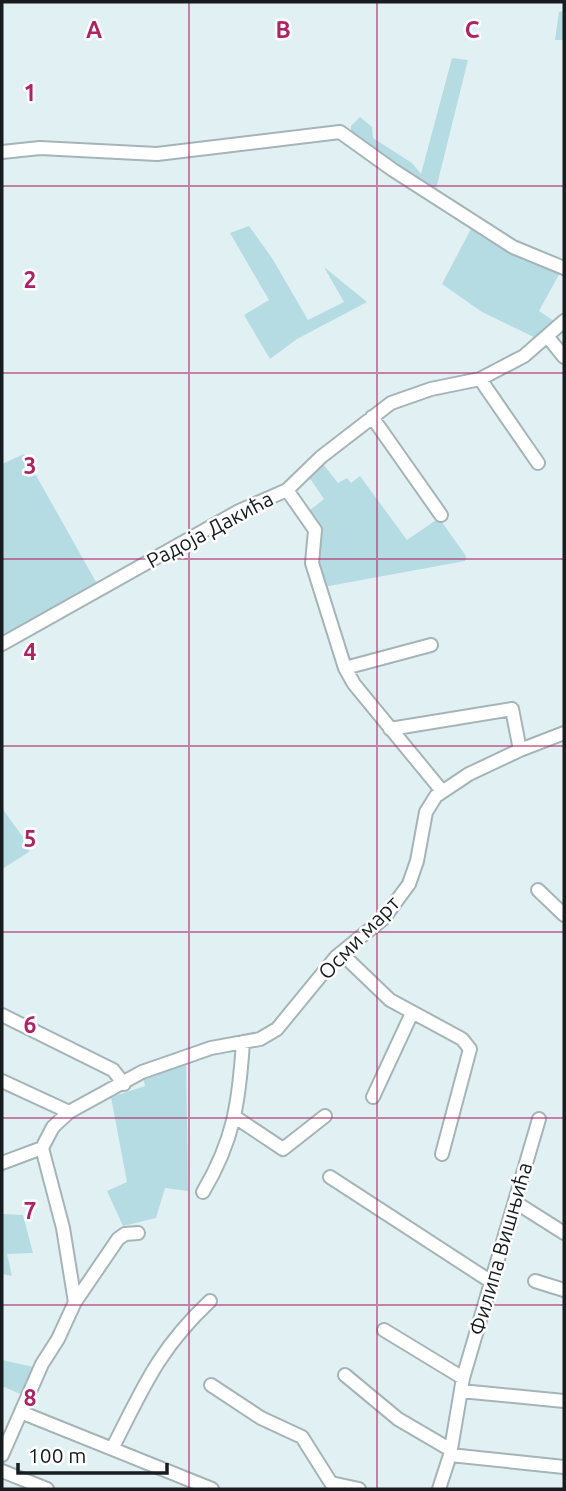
<svg xmlns="http://www.w3.org/2000/svg" width="566" height="1491" font-family="Ubuntu,sans-serif">
  <style>
    .green { fill: #b6dce3 }
    .lines { fill: none; stroke-linecap: round; stroke-linejoin: round }
    .minor-casing { stroke: #a5b4b7; stroke-width: 16 }
    .minor { stroke: #fff; stroke-width: 12 }
    .grid { fill: none; stroke: #ad2466; stroke-width: 2; stroke-opacity: 0.55 }
    .labels { text-anchor: middle; stroke-width: 5; stroke-linejoin: round; paint-order: stroke }
    .street-label { font-size: 21px; fill: #171d1e; stroke: #fff }
    .grid-label { font-size: 23px; text-anchor: middle; font-weight: bold; fill: #ad2466; stroke: #fff; stroke-width: 5; stroke-linejoin: round; paint-order: stroke }
  </style>
  <rect width="100%" height="100%" fill="#e1f0f3"/>
  <!-- green -->
  <path class="green" d="M564,11V40H555L559,12Z
    M452,58L468,60L434,197L351,136V126L360,117L372,127L373,138L412,163L421,174Z
    M474,223L563,267L539,311L560,325L542,341L482,312L442,284Z
    M249,226L272,258L308,320L344,302L324,267L367,302L297,339L270,359L244,315L269,300L230,233Z
    M24,454L100,589L2,644V464Z
    M323,464L338,483L347,478L351,483L360,476L407,540L439,518L466,556L465,561L318,588L315,530L310,510L324,499L309,477Z
    M2,808L30,847L29,852L2,869Z
    M186,1056L188,1191L165,1188L156,1218L123,1226L107,1191L127,1182L111,1097L145,1086L142,1072Z
    M3,1214L23,1215L33,1253L7,1254L12,1276L2,1274Z
    M2,1360L38,1368L25,1396L2,1386Z"/>
  <g class="lines">
    <defs>
      <path id="minor" d="M2,152L40,148L157,154L340,132L393,170L513,247L564,268
        M547,336L564,357
        M480,379L538,463
        M372,417L441,515
        M287,490L315,530L312,563L345,668L354,684L442,791
        M2,644L239,511L287,490L321,457L391,403L431,389L480,379L524,356L564,321
        M345,668L431,645
        M390,729L512,709L520,750
        M538,890L564,915
        M341,953L390,1000L462,1039L470,1049L442,1154
        M2,1015L113,1070L124,1084
        M2,1081L69,1112
        M373,1097L412,1013
        M235,1117L283,1149L325,1116
        M42,1148L53,1127L69,1112L142,1072L211,1048L260,1039L277,1029L336,957L384,918L409,884L417,861L426,812L436,796L469,774L520,750L564,733
        M2,1163L42,1148
        M330,1177L493,1283
        M203,1192C234,1140 239,1102 243,1042
        M515,1202L564,1233
        M535,1281L564,1290
        M75,1302L118,1239L125,1234L138,1233
        M384,1330L463,1378
        M345,1375L398,1419L451,1450
        M211,1385L261,1418L302,1437L331,1483L359,1489
        M461,1391L564,1401
        M23,1413L212,1489
        M113,1447C144,1386 159,1349 210,1301
        M2,1455L42,1364L58,1339L75,1302L63,1228L42,1148
        M450,1455L564,1467
        M2,1471L47,1489
        M439,1489L450,1455L463,1378L539,1119"/>
    </defs>
    <!-- minor casing -->
    <use href="#minor" class="minor-casing"/>
    <!-- minor -->
    <use href="#minor" class="minor"/>
  </g>
  <!-- grid -->
  <path class="grid" d="M189,2V1489M377,2V1489M2,186H564M2,373H564M2,559H564M2,746H564M2,932H564M2,1118H564M2,1305H564"/>
  <g class="labels">
    <!-- street labels -->
    <g class="street-label">
      <text transform="translate(210 530) rotate(-28)" y="7">Радоја Дакића</text>
      <text transform="translate(359 938) rotate(-46)" y="7">Осми март</text>
      <text transform="translate(501 1249) rotate(-74)" y="7">Филипа Вишњића</text>
    </g>
  </g>
  <g class="grid-label">
    <text x="94" y="38">A</text>
    <text x="283" y="38">B</text>
    <text x="472" y="38">C</text>
    <text x="30" y="101">1</text>
    <text x="30" y="288">2</text>
    <text x="30" y="474">3</text>
    <text x="30" y="660">4</text>
    <text x="30" y="847">5</text>
    <text x="30" y="1033">6</text>
    <text x="30" y="1219">7</text>
    <text x="30" y="1406">8</text>
  </g>
  <!-- border -->
  <rect width="566" height="1491" fill="none" stroke="#171d1e" stroke-width="7"/>
  <!-- scale -->
  <path d="M18 1463v10h149v-10" fill="none" stroke="#171d1e" stroke-width="3.5"/>
  <text x="28" y="1463" font-size="21" fill="#171d1e" stroke="#ffffff" stroke-width="5" paint-order="stroke">100 m</text>
</svg>
